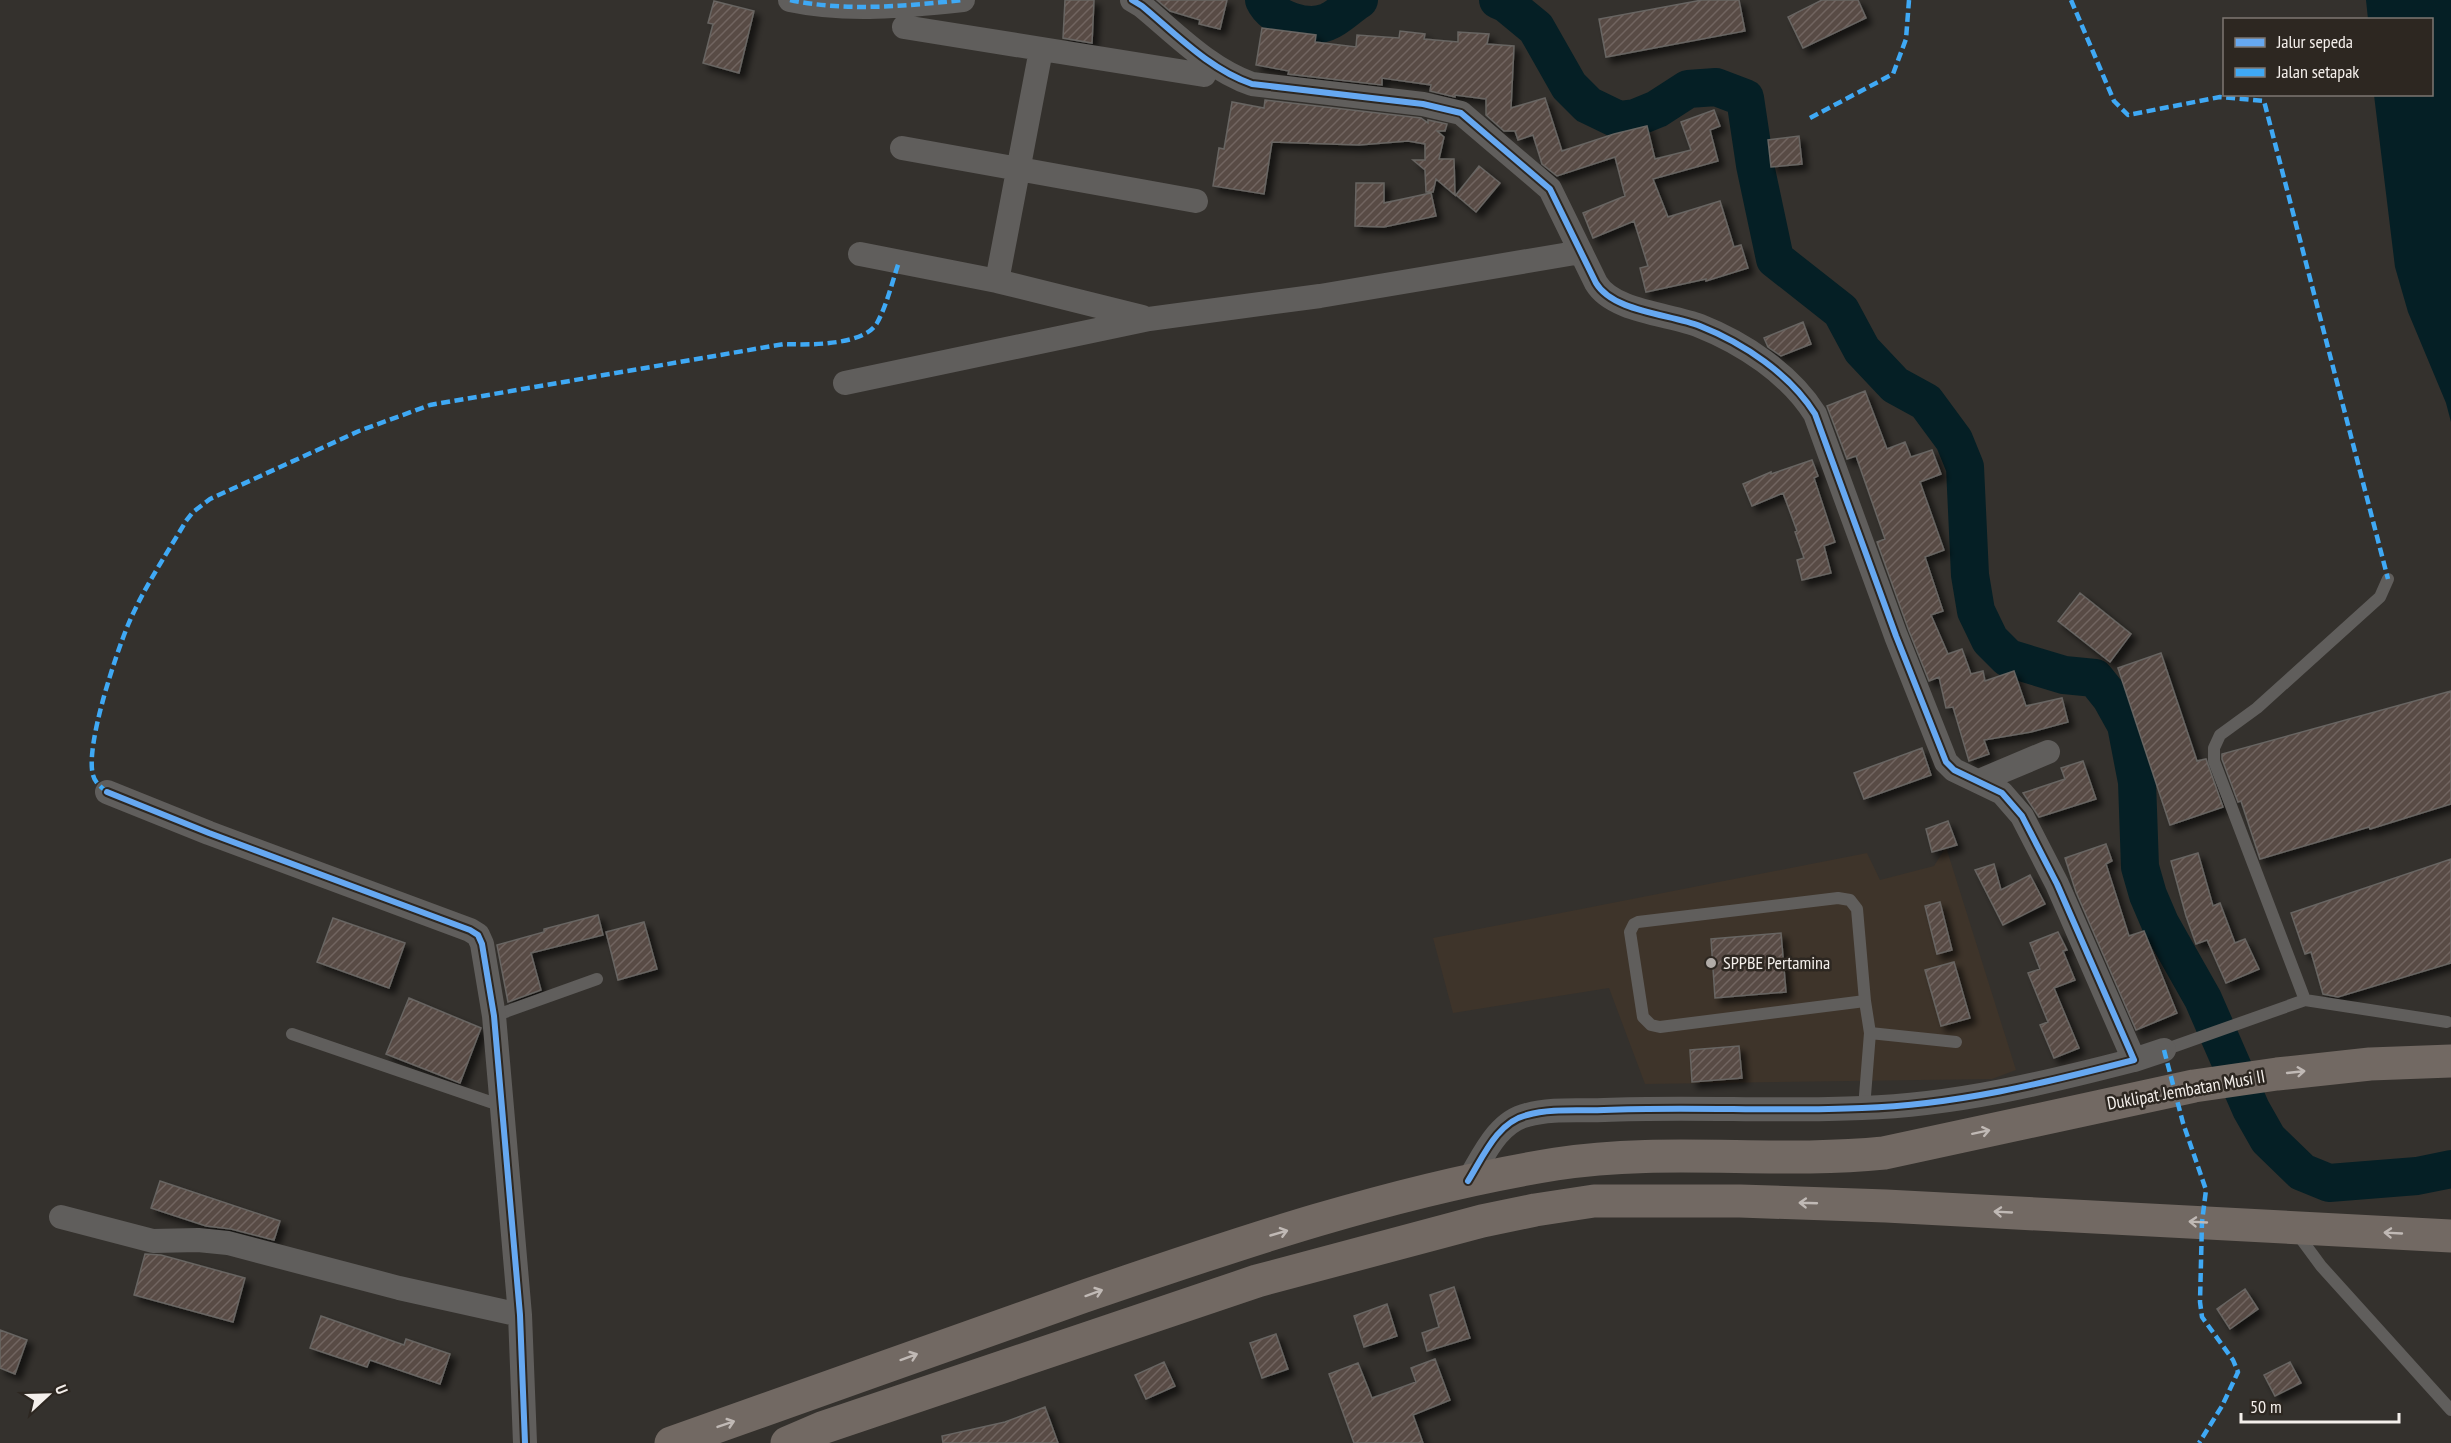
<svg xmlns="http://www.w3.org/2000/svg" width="2451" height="1443" font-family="'PT Sans Narrow',sans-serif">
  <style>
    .built { fill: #3e342a }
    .water { fill: #051f25 }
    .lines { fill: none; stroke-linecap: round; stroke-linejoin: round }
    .river { stroke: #051f25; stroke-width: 38 }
    .building { fill: url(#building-hatch); stroke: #686562; stroke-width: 1.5; filter: url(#shadow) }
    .service { stroke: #605e5c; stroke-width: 12 }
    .minor { stroke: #605e5c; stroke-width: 24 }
    .trunk { stroke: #726963; stroke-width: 33 }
    .quiet { stroke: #3fa9f5; stroke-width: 4.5; stroke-dasharray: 9 4.5; stroke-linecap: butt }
    .cycleway-casing { stroke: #2d2721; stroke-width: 10 }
    .cycleway { stroke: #66a8f1; stroke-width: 6 }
    .oneway { stroke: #c0b9b5 }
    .poi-dot { fill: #b1aca8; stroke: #2d2721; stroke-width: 2 }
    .labels { text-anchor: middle; stroke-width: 5; stroke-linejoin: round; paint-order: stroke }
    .poi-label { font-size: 18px; fill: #f4efeb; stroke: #2d2721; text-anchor: start }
    .street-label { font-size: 18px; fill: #f4efeb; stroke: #2d2721 }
  </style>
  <defs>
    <pattern id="building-hatch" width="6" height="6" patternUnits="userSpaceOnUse" patternTransform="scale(1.5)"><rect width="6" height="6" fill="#584b45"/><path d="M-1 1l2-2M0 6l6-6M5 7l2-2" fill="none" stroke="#716560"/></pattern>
    <filter id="shadow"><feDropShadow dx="5.5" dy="5.5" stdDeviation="3" flood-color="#0009"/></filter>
  </defs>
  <rect width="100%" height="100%" fill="#34312d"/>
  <!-- built -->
  <path class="built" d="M1946,847L2016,1070L1992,1079L1645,1084L1609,988L1453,1013L1433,938L1867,853L1880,880L1934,866Z"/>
  <!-- water -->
  <path class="water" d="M2366,0H2451V422L2446,403L2408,312L2395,267L2374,95L2432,94V20L2368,19Z"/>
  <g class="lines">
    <!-- river -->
    <path class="river" d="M1264,0C1273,20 1308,30 1327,22C1338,18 1349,6 1359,0
      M1498,0L1507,4L1536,28L1569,86L1588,105L1619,120L1635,118L1657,109L1688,89L1716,87L1745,98L1755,165L1775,259L1841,311L1862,350L1895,385L1926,402L1954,440L1965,467L1970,575L1976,611L1990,640L2008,658L2064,675L2095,678L2111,698L2126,725L2137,782L2140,867L2148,895L2160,923L2203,999L2251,1109L2268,1139L2302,1172L2329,1183L2417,1176L2451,1169"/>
  </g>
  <!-- building -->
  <path class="building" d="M1065,0H1094L1092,43L1063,38Z
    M1157,0H1227L1220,29L1199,24L1200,20L1170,11Z
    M1702,0H1739L1745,31L1606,57L1599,19Z
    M1822,0H1858L1866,18L1803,48L1788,17Z
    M714,1L754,11L739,73L703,63L713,24L708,23Z
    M1262,28L1316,35L1315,42L1356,47L1357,35L1399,38L1400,31L1425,34L1424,39L1458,42V32L1489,34L1487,44L1514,46L1511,108L1545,98L1562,151L1614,134L1647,126L1655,159L1691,150L1681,122L1714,110L1720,126L1710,130L1718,161L1653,179L1668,217L1720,201L1734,247L1741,245L1748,268L1706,281V279L1646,292L1640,268L1648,266L1634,221L1593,238L1583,213L1625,196L1615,157L1557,176L1542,164L1533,135L1518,140L1515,131H1504L1486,115V99L1455,95V97L1430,91L1431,85L1382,78V85L1288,74L1289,71L1256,65Z
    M1265,100L1421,118L1428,123V120L1447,124L1445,131H1437L1444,137L1439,159H1454L1455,195L1436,179L1433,192H1426L1425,170L1413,160H1425V144L1408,141L1359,145L1272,142L1264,194L1213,186L1219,148L1224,149L1232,102L1264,108Z
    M1799,136L1802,164L1771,167L1768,140Z
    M1479,166L1500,183L1476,212L1456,195Z
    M1356,183H1384V203L1431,193L1436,216L1384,227L1355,226Z
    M1803,322L1811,344L1781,356L1768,347L1764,338Z
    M1865,391L1887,449L1905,442L1911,457L1932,450L1941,474L1920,482L1944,550L1925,557L1943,611L1931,615L1948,654L1962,649L1971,674L1983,671L1985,681L2014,671L2026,706L2062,698L2068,722L2031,732L1984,740L1989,754L1969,761L1953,707L1946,708L1939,677L1929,681L1909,631L1877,542L1885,539L1856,456L1847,459L1827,406Z
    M1812,460L1818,476L1814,478L1835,542L1824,546L1831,573L1802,580L1797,560L1804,558L1795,532L1797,531L1783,493L1752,506L1743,484L1771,472V474Z
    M2080,593L2131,634L2110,662L2058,621Z
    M2161,653L2197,761L2206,759L2223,807L2170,825L2118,668Z
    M2451,691V804L2370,829L2369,827L2260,859L2241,801L2238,802L2222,759V754Z
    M1922,748L1931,775L1864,799L1854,773Z
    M2083,761L2096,799L2039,817L2023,793L2065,779L2061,768Z
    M1948,821L1957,845L1932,852L1926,829Z
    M2106,844L2112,861L2106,864L2129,936L2144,931L2177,1013L2136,1030L2076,892L2065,858Z
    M2198,853L2213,906L2220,903L2235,943L2245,939L2259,969L2226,983L2207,940L2196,944L2186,916L2171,861Z
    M2451,859V963L2338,997L2323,994L2311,952L2305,954L2291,913Z
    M1994,864L2001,890L2030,875L2045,904L2003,925L1975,870Z
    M1940,902L1952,950L1937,954L1925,906Z
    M598,915L603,935L531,953L541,990L508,1002L497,945L544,932V929Z
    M333,918L405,943L389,988L317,962Z
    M644,922L657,969L618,980L606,932Z
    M2058,932L2067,950L2063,951L2075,980L2054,988L2079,1048L2054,1058L2040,1025L2048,1022L2028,973L2040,969L2030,943Z
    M1781,933L1786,992L1715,998L1711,939Z
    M1954,962L1970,1018L1941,1026L1925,970Z
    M409,998L481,1028L460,1083L386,1054Z
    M1739,1046L1742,1078L1692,1082L1690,1050Z
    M160,1181L280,1221L274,1240L231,1229L206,1226L151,1208Z
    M145,1254L161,1255L245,1278L233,1322L134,1295Z
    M1454,1287L1470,1338L1427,1351L1422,1333L1439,1327L1430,1295Z
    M2245,1289L2258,1309L2230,1329L2217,1309Z
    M1387,1304L1397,1336L1364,1347L1354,1316Z
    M321,1316L404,1345L406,1339L450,1354L440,1384L370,1360L367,1367L310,1348Z
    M0,1330L27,1340L15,1374L0,1368Z
    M1276,1334L1288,1369L1262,1378L1250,1343Z
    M1435,1359L1450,1400L1413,1415L1423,1443H1354L1329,1374L1358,1363L1372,1398L1416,1382L1411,1368Z
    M1164,1362L1175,1386L1146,1399L1135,1375Z
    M2290,1362L2301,1383L2275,1396L2264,1375Z
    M1045,1407L1058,1443H943L942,1436L1005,1422Z"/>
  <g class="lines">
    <!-- service -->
    <path class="service" d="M2305,1000L2214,761V748L2220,735L2257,708L2380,597L2388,579
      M494,1016L597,979
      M1870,1033L1956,1042
      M292,1034L502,1106
      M2164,1050L2305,1000L2447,1022
      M1864,1108L1870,1033L1865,1001L1857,909L1850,900L1838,898L1638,922L1634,924L1630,932L1643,1017L1651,1025L1660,1027L1865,1001
      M2296,1232L2321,1266L2451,1410"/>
    <!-- minor -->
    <path class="minor" d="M790,0C846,12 906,6 963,0
      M1132,0L1142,6C1176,34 1209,69 1252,84L1423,104L1461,113L1550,189L1596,283C1613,312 1670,314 1700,326C1743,343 1790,374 1815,414L1896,636L1946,762L1954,770L2002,793L2022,816L2057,884L2134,1060C2045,1083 1955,1105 1862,1108C1776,1112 1690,1106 1604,1110C1579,1111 1551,1108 1527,1115C1497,1122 1483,1157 1468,1181
      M904,27L1204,75
      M902,148L1196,201
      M860,254L997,281L1142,317
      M997,281L1041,50
      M845,383L1149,319L1320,296L1581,252
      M1979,781L2048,752
      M107,792L209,833L470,930L478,935L482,944L494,1016L520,1315L525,1443
      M2134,1060L2164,1050
      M61,1217L153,1241L198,1240L228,1243L399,1288L520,1315"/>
    <!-- trunk -->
    <path class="trunk" d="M671,1443C808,1395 945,1345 1082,1297C1236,1244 1394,1190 1556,1164C1664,1147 1775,1164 1884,1153L2194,1086L2277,1074L2370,1064L2451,1061
      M787,1443L822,1428L1257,1281L1482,1221L1535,1210L1594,1201H1740L1886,1206L2451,1236"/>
    <!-- quiet -->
    <path class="quiet" d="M790,0C846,12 906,6 963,0
      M2071,0L2114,101L2128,115L2220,97L2264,101L2388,579
      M1810,118L1893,74L1906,39L1909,0
      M107,792C101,787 95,783 93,775C85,746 116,654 128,625C143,589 166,555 186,521L193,512L210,499L359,431L430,405L784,344C806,345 864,346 877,323C887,305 892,282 899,262
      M2164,1050L2183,1123L2206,1190L2202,1222L2200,1302L2202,1317L2233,1360L2238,1372L2222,1406L2199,1443"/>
    <defs>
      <path id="cycleway" d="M1132,0L1142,6C1176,34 1209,69 1252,84L1423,104L1461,113L1550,189L1596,283C1613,312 1670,314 1700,326C1743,343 1790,374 1815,414L1896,636L1946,762L1954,770L2002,793L2022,816L2057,884L2134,1060C2045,1083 1955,1105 1862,1108C1776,1112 1690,1106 1604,1110C1579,1111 1551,1108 1527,1115C1497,1122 1483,1157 1468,1181
        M107,792L209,833L470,930L478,935L482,944L494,1016L520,1315L525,1443"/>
    </defs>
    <!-- cycleway casing -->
    <use href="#cycleway" class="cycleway-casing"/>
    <!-- cycleway -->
    <use href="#cycleway" class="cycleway"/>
  </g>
  <!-- one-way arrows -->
  <defs><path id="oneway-shaft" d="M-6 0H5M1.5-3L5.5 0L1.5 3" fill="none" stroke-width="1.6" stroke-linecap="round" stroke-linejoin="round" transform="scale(1.5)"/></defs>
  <g class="oneway">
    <use href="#oneway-shaft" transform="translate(2296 1072) rotate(-6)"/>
    <use href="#oneway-shaft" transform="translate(1981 1132) rotate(-12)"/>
    <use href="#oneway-shaft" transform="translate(1808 1203) rotate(-178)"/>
    <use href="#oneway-shaft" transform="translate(2003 1212) rotate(-177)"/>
    <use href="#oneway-shaft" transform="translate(2198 1222) rotate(-177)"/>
    <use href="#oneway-shaft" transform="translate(1279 1233) rotate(-16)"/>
    <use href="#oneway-shaft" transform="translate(2393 1233) rotate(-177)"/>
    <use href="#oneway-shaft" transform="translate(1094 1293) rotate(-20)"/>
    <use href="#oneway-shaft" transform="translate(909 1357) rotate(-20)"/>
    <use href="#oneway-shaft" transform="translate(726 1424) rotate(-19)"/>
  </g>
  <!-- markers -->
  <circle class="poi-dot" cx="1711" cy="963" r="6"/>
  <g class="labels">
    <!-- poi labels -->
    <g class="poi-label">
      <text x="1723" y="969">SPPBE Pertamina</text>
    </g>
    <!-- street labels -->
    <g class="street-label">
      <text transform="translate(2186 1090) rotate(-10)" y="6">Duklipat Jembatan Musi II</text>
    </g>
  </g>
  <!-- legend -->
  <rect x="2223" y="18" width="210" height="78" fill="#2d2721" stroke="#7d7772" stroke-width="1.5"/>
  <rect x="2235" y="38" width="30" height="9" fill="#66a8f1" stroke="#7d7772" stroke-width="1.5"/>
  <text x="2277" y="48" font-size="18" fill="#f4efeb">Jalur sepeda</text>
  <rect x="2235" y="68" width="30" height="9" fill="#3fa9f5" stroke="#7d7772" stroke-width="1.5"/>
  <text x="2277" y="78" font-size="18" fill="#f4efeb">Jalan setapak</text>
  <!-- north arrow -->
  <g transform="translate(48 1395) rotate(68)" stroke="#2d2721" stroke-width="4.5" paint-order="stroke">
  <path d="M0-4.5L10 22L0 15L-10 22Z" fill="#f4efeb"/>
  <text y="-9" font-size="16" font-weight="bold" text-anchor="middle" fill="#f4efeb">U</text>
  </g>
  <!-- scale -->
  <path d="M2241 1413v9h158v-9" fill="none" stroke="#f4efeb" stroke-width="3"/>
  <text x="2250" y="1413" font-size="18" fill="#f4efeb" stroke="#2d2721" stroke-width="4.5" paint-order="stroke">50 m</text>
</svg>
